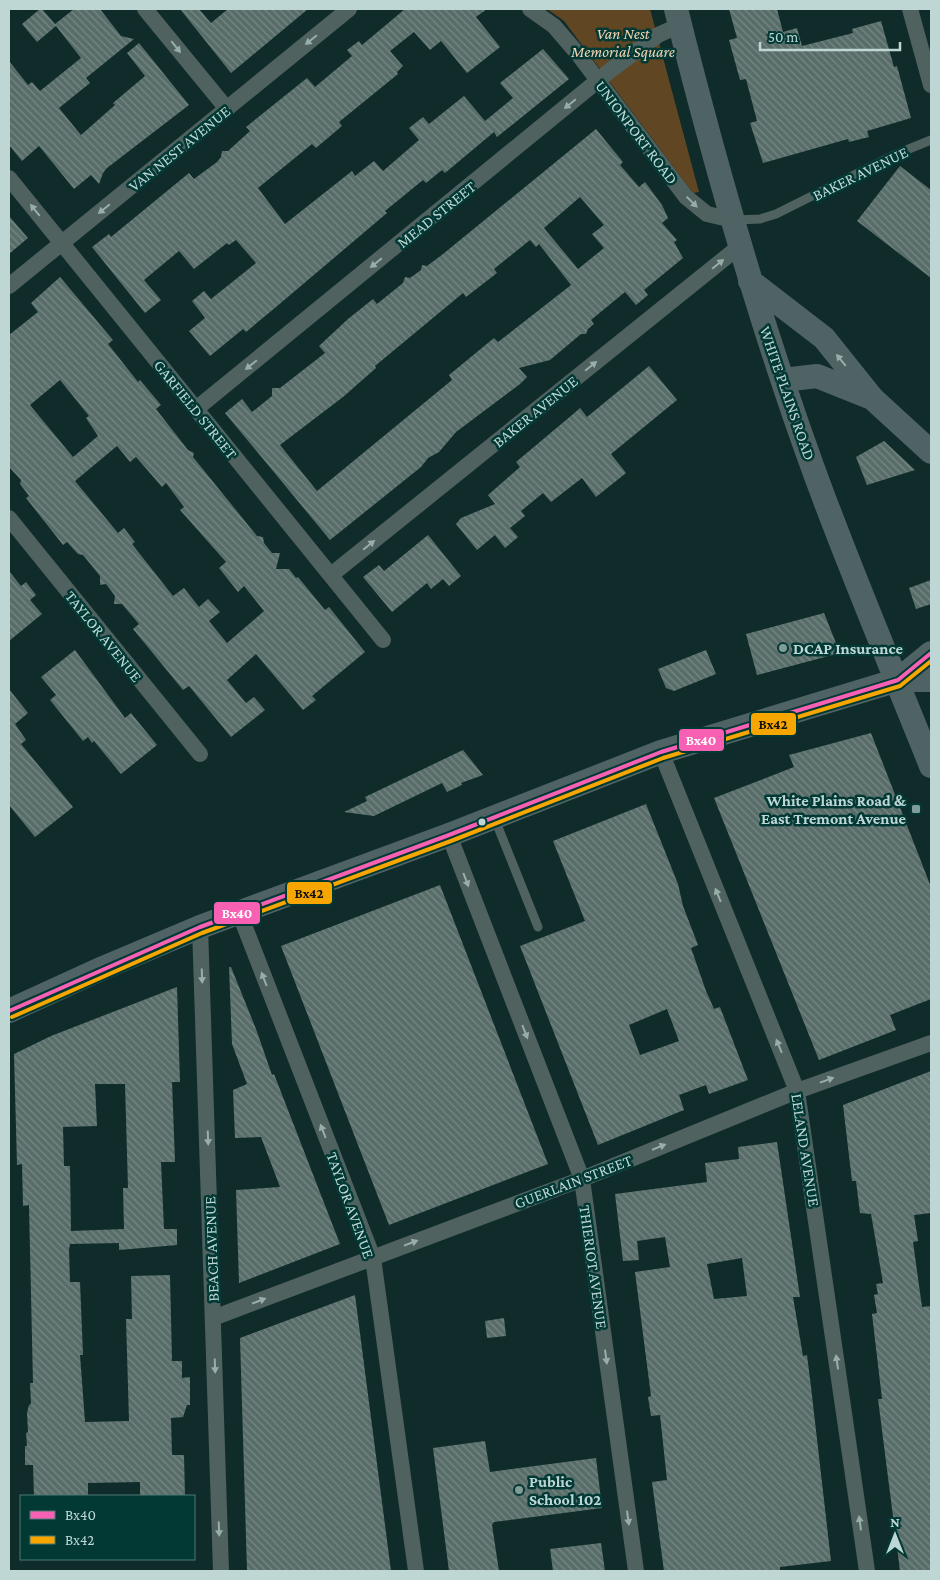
<svg xmlns="http://www.w3.org/2000/svg" width="940" height="1580" font-family="'Crimson Pro',serif">
  <style>
    .green { fill: #604622 }
    .building { fill: url(#building-back-hatch); fill-rule: evenodd }
    .lines { fill: none; stroke-linecap: round; stroke-linejoin: round }
    .lane { stroke: #506260; stroke-width: 9 }
    .street { stroke: #506260; stroke-width: 16 }
    .secondary { stroke: #506364; stroke-width: 24 }
    .bus-1-casing { stroke: #023935; stroke-width: 8 }
    .bus-2-casing { stroke: #023935; stroke-width: 8 }
    .bus-1 { stroke: #f860b3; stroke-width: 4 }
    .bus-2 { stroke: #f7a600; stroke-width: 4 }
    .oneway { fill: #98aeab }
    .oneway2 { fill: #98aead }
    .poi-dot { fill: #819b98; stroke: #023935; stroke-width: 2 }
    .bus-dot { fill: #bfd7d4; stroke: #023935; stroke-width: 2 }
    .labels { text-anchor: middle; stroke-width: 5; stroke-linejoin: round; paint-order: stroke }
    .park-label { font-size: 16px; font-style: italic; fill: #f3d3b2; stroke: #023935 }
    .street-label { font-size: 16px; fill: #bfd7d4; stroke: #023935 }
    .poi-label { font-size: 16px; font-weight: bold; fill: #bfd7d4; stroke: #023935; text-anchor: start }
    .line-badge { stroke: #023935; stroke-width: 2 }
    .badge-label { font-size: 14px; text-anchor: middle; font-weight: bold; fill: #fff }
    .pale-badge-label { font-size: 14px; text-anchor: middle; font-weight: bold; fill: #111 }
  </style>
  <defs>
    <pattern id="building-back-hatch" width="6" height="6" patternUnits="userSpaceOnUse" patternTransform="scale(1.25)"><rect width="6" height="6" fill="#586d69"/><path d="M-1 5l2 2M0 0l6 6M5-1l2 2" fill="none" stroke="#768884"/></pattern>
  </defs>
  <rect width="100%" height="100%" fill="#0f2c2a"/>
  <!-- green -->
  <path class="green" d="M547,9H650L699,192L693,193L564,21Z"/>
  <!-- building -->
  <path class="building" d="M40,9H42L55,24L74,9H100L121,36L134,39L86,78L90,83L59,108L81,135L115,105L113,103L145,76L127,53L139,43L189,105L107,168L103,173L99,184L91,175L74,189L39,146L22,161L9,145V61L28,85L32,82L40,91L81,58L56,26L37,42L22,24Z
    M180,9H199L211,23L228,9H308L231,73Z
    M405,9H487L476,17L500,47L467,73L441,41L430,50L414,32L390,51L403,66L397,72L398,74L339,122L342,126L316,148L312,144L258,188L285,224L352,171L355,176L374,161L383,171L419,140L409,128L423,117L429,124L464,96L485,121L513,98L500,83L543,49L569,79L497,137L494,132L445,173L442,170L426,183L423,180L385,211L387,213L276,307L246,332L243,329L210,356L189,331L205,318L192,301L204,291L211,299L256,263L236,240L229,245L227,243L194,269L179,251L144,280L161,300L145,313L92,247L109,234L111,237L189,173L194,179L217,162L221,157L222,151H228L250,131L246,127L307,78L315,87L352,56L347,50L359,41L362,45Z
    M729,9H777L783,32L797,28L802,46L853,33L852,29L881,21L894,67L897,66L911,118L867,131L869,137L849,142L848,139L763,163L750,123L757,121L746,79L740,80L729,40L737,38Z
    M596,129L623,162L620,165L639,187L645,182L662,205L668,218L662,223L677,240L674,242L683,258L644,290L648,295L636,305L625,292L591,320L594,324L588,329L586,334H581L550,360L519,368L527,377L520,384L456,432L439,452L428,458L421,467L330,540L225,413L242,399L252,412L272,396V388H280L325,353L319,346L348,319L373,299L377,304L403,283L405,277L410,278L421,270L422,265L427,266L443,254ZM580,197L604,225L592,234L604,248L578,269L544,228ZM530,240L536,247L539,244L571,285L498,342L494,338L449,375L452,380L317,491L280,445L343,397L376,368L375,366L463,293L466,297L497,273L494,269Z
    M900,166L931,190V278L857,221Z
    M9,216L28,238L9,254Z
    M60,277L113,340L108,344L138,382L140,380L161,405L156,409L188,450L194,453L193,457L257,536L263,537L264,543L272,553H280L276,569H289L296,578L298,577L325,610L329,607L365,652L312,696L316,700L303,710L256,654L227,680L246,703L254,697L265,710L231,737L189,686L183,690L133,629L139,624L122,604H114L115,596L106,584L100,585V576L83,555L78,554L67,542L63,545L26,498L29,496L20,484L21,480L9,467V335L38,312L31,303ZM60,380L89,416L86,418L98,436L73,457L30,405ZM117,446L130,462L136,457L162,487L166,483L184,507L180,510L226,562L219,568L238,592L244,586L264,611L227,643L209,621L220,612L208,599L199,607L184,588L173,596L132,544L135,542L124,528L118,533L75,481Z
    M649,366L677,400L611,454L626,473L596,497L582,478L551,502L543,493L521,511L525,516L510,528L518,537L505,548L495,535L477,550L456,524L461,518L495,504L488,495L520,467L516,462L572,415L580,408L587,417Z
    M884,441L915,470L867,485L856,457Z
    M428,535L461,576L449,586L443,579L431,589L427,583L392,612L363,577L379,565L384,571Z
    M9,571L21,586L26,582L36,595L30,600L42,614L9,641Z
    M931,580V604L916,609L909,588Z
    M824,613L840,653L757,675L746,634Z
    M75,650L125,718L131,713L157,745L121,774L94,741L92,743L88,737L83,741L50,700L56,695L41,677Z
    M706,650L716,674L674,691L666,688L658,669Z
    M9,689L28,713L15,724L26,740L21,744L73,807L35,837L9,805Z
    M871,733L931,887V999L890,1015L896,1030L819,1060L714,798L794,767L789,755Z
    M463,750L483,775L461,783L462,785L447,792L442,783L374,816L344,812L367,801L365,797Z
    M646,804L678,884L683,906L698,945L691,948L706,991L714,1009L720,1007L748,1080L709,1094L706,1085L679,1095L684,1110L598,1145L520,946L585,921L553,841ZM667,1009L679,1041L640,1055L629,1025Z
    M440,885L548,1164L389,1225L281,946Z
    M229,967H231L256,1029L272,1075L274,1074L340,1244L239,1283L236,1190L280,1187L261,1137L235,1138L233,1090L247,1084L232,1044Z
    M177,987L180,1082H172L175,1162H161L164,1229H177V1245L119,1250V1243L70,1244L69,1250L70,1282H80L83,1355H80L85,1422L129,1421L126,1319H132L131,1276L170,1275L172,1361H182V1378L190,1377V1405H187L183,1417L171,1418L172,1455H184L185,1496H140V1482L88,1483V1496H34L33,1465H25V1446H27L26,1433L28,1432L27,1413L29,1405L31,1404L30,1383H33L29,1205L23,1206L22,1164L17,1165L14,1054L51,1036ZM95,1084H125L128,1188H123L124,1229L71,1231L70,1166H64L63,1127L97,1126Z
    M931,1071V1213L914,1215L918,1241L913,1242L922,1307L931,1306V1571H900L878,1399H882L872,1314L877,1313L874,1295L878,1294L876,1284L883,1283L871,1214L860,1213L856,1181H852L843,1105Z
    M777,1142L800,1297H793L803,1356L807,1355L811,1387L831,1561L780,1567V1571H664L652,1482L667,1480L660,1415L651,1416L648,1397L651,1396L635,1272L670,1267L665,1237L637,1241L639,1260L623,1261L615,1194L707,1182L705,1163L739,1159L738,1147ZM742,1258L747,1296L714,1299L707,1264Z
    M355,1295L391,1571H247L240,1338Z
    M504,1318L506,1336L487,1338L485,1321Z
    M485,1441L490,1472L596,1458L602,1508L494,1522L492,1525L499,1571H449L433,1448Z
    M601,1543L605,1571H553L550,1549Z"/>
  <g class="lines">
    <!-- lane -->
    <path class="lane" d="M735,220L760,219L776,214L894,155L931,140
      M494,817L538,927"/>
    <!-- street -->
    <path class="street" d="M145,9L227,109
      M530,9L554,26L578,54L686,197L707,214L733,220
      M910,9L931,85
      M9,178L383,640
      M9,286L349,9
      M196,409L612,69L658,35L680,25
      M9,518L200,754
      M331,575L740,246
      M661,752L797,1091L867,1571
      M449,835L582,1179L636,1571
      M239,912L373,1258L416,1571
      M200,927L221,1571
      M213,1318L582,1179L797,1091L931,1043"/>
    <!-- secondary -->
    <path class="secondary" d="M676,9C715,165 759,320 814,471C850,570 892,668 931,766
      M750,281L824,338L872,398L931,452
      M783,380L817,376L872,398
      M898,680L931,653
      M9,1011L103,968L200,927L449,835L661,752L898,680H931"/>
    <defs>
      <path id="bus-1" d="M9,1011L200,927L449,835L661,752L898,680L931,653"/>
      <path id="bus-2" d="M12,1017L202,933L451,841L663,758L900,686L931,661"/>
    </defs>
    <!-- bus-1 casing -->
    <use href="#bus-1" class="bus-1-casing"/>
    <!-- bus-2 casing -->
    <use href="#bus-2" class="bus-2-casing"/>
    <!-- bus-1 -->
    <use href="#bus-1" class="bus-1"/>
    <!-- bus-2 -->
    <use href="#bus-2" class="bus-2"/>
  </g>
  <!-- one-way arrows -->
  <defs><path id="oneway-solid" d="M-6-.8H1V-3.2L6.5 0L1 3.2V.8H-6Z" transform="scale(1.25)"/></defs>
  <g class="oneway">
    <use href="#oneway-solid" transform="translate(311 40) rotate(141)"/>
    <use href="#oneway-solid" transform="translate(176 47) rotate(51)"/>
    <use href="#oneway-solid" transform="translate(570 104) rotate(141)"/>
    <use href="#oneway-solid" transform="translate(692 202) rotate(45)"/>
    <use href="#oneway-solid" transform="translate(104 209) rotate(141)"/>
    <use href="#oneway-solid" transform="translate(35 210) rotate(-129)"/>
    <use href="#oneway-solid" transform="translate(376 263) rotate(141)"/>
    <use href="#oneway-solid" transform="translate(718 264) rotate(-39)"/>
    <use href="#oneway-solid" transform="translate(251 365) rotate(141)"/>
    <use href="#oneway-solid" transform="translate(591 366) rotate(-39)"/>
    <use href="#oneway-solid" transform="translate(369 545) rotate(-39)"/>
    <use href="#oneway-solid" transform="translate(466 880) rotate(69)"/>
    <use href="#oneway-solid" transform="translate(718 895) rotate(-112)"/>
    <use href="#oneway-solid" transform="translate(202 976) rotate(88)"/>
    <use href="#oneway-solid" transform="translate(264 979) rotate(-111)"/>
    <use href="#oneway-solid" transform="translate(525 1032) rotate(69)"/>
    <use href="#oneway-solid" transform="translate(779 1046) rotate(-112)"/>
    <use href="#oneway-solid" transform="translate(827 1080) rotate(-20)"/>
    <use href="#oneway-solid" transform="translate(323 1131) rotate(-111)"/>
    <use href="#oneway-solid" transform="translate(208 1138) rotate(88)"/>
    <use href="#oneway-solid" transform="translate(659 1147) rotate(-22)"/>
    <use href="#oneway-solid" transform="translate(411 1243) rotate(-21)"/>
    <use href="#oneway-solid" transform="translate(259 1301) rotate(-21)"/>
    <use href="#oneway-solid" transform="translate(606 1357) rotate(82)"/>
    <use href="#oneway-solid" transform="translate(837 1362) rotate(-98)"/>
    <use href="#oneway-solid" transform="translate(215 1366) rotate(88)"/>
    <use href="#oneway-solid" transform="translate(628 1518) rotate(82)"/>
    <use href="#oneway-solid" transform="translate(860 1523) rotate(-98)"/>
    <use href="#oneway-solid" transform="translate(219 1529) rotate(88)"/>
  </g>
  <use class="oneway2" href="#oneway-solid" transform="translate(841 360) rotate(-129)"/>
  <!-- markers -->
  <g class="poi-dot">
    <circle cx="783" cy="648" r="5"/>
    <rect x="911" y="804" width="10" height="10" rx="2.5"/>
    <circle cx="519" cy="1490" r="5"/>
  </g>
  <circle class="bus-dot" cx="482" cy="822" r="4.5"/>
  <g class="labels">
    <!-- park labels -->
    <g class="park-label">
      <text x="623" y="39">Van Nest<tspan x="623" dy="18">Memorial Square</tspan></text>
    </g>
    <!-- street labels -->
    <g class="street-label">
      <text transform="translate(637 132) rotate(53)" y="6">UNIONPORT ROAD</text>
      <text transform="translate(179 148) rotate(-39)" y="6">VAN NEST AVENUE</text>
      <text transform="translate(860 173) rotate(-26)" y="6">BAKER AVENUE</text>
      <text transform="translate(436 214) rotate(-39)" y="6">MEAD STREET</text>
      <text transform="translate(788 393) rotate(71)" y="6">WHITE PLAINS ROAD</text>
      <text transform="translate(196 409) rotate(51)" y="6">GARFIELD STREET</text>
      <text transform="translate(535 411) rotate(-39)" y="6">BAKER AVENUE</text>
      <text transform="translate(104 636) rotate(51)" y="6">TAYLOR AVENUE</text>
      <text transform="translate(806 1150) rotate(81)" y="6">LELAND AVENUE</text>
      <text transform="translate(573 1181) rotate(-21)" y="6">GUERLAIN STREET</text>
      <text transform="translate(351 1205) rotate(70)" y="6">TAYLOR AVENUE</text>
      <text transform="translate(211 1249) rotate(-92)" y="6">BEACH AVENUE</text>
      <text transform="translate(594 1267) rotate(82)" y="6">THIERIOT AVENUE</text>
    </g>
    <!-- poi labels -->
    <g class="poi-label">
      <text x="793" y="654">DCAP Insurance</text>
      <text x="906" y="806" text-anchor="end">White Plains Road &amp;<tspan x="906" dy="18">East Tremont Avenue</tspan></text>
      <text x="529" y="1487">Public<tspan x="529" dy="18">School 102</tspan></text>
    </g>
  </g>
  <g class="line-badge">
    <rect x="750" y="712" width="47" height="24" rx="5" fill="#f7a600"/>
    <rect x="678" y="728" width="47" height="24" rx="5" fill="#f860b3"/>
    <rect x="286" y="881" width="47" height="24" rx="5" fill="#f7a600"/>
    <rect x="213" y="901" width="48" height="24" rx="5" fill="#f860b3"/>
  </g>
  <g class="badge-label">
    <text x="701" y="745">Bx40</text>
    <text x="237" y="918">Bx40</text>
  </g>
  <g class="pale-badge-label">
    <text x="773" y="729">Bx42</text>
    <text x="309" y="898">Bx42</text>
  </g>
  <!-- border -->
  <rect width="940" height="1580" fill="none" stroke="#bfd7d4" stroke-width="20"/>
  <!-- legend -->
  <rect x="20" y="1495" width="175" height="65" fill="#023935" stroke="#4e7875"/>
  <rect x="30" y="1511" width="25" height="8" fill="#f860b3" stroke="#4e7875"/>
  <text x="65" y="1520" font-size="15" fill="#bfd7d4">Bx40</text>
  <rect x="30" y="1536" width="25" height="8" fill="#f7a600" stroke="#4e7875"/>
  <text x="65" y="1545" font-size="15" fill="#bfd7d4">Bx42</text>
  <!-- north arrow -->
  <g transform="translate(895 1535)" stroke="#023935" stroke-width="4" paint-order="stroke">
  <path d="M0-4L9 19L0 12L-9 19Z" fill="#bfd7d4"/>
  <text y="-8" font-size="14" font-weight="bold" text-anchor="middle" fill="#bfd7d4">N</text>
  </g>
  <!-- scale -->
  <path d="M760 42v8h140v-8" fill="none" stroke="#bfd7d4" stroke-width="2.5"/>
  <text x="768" y="42" font-size="15" fill="#bfd7d4" stroke="#023935" stroke-width="4" paint-order="stroke">50 m</text>
</svg>
